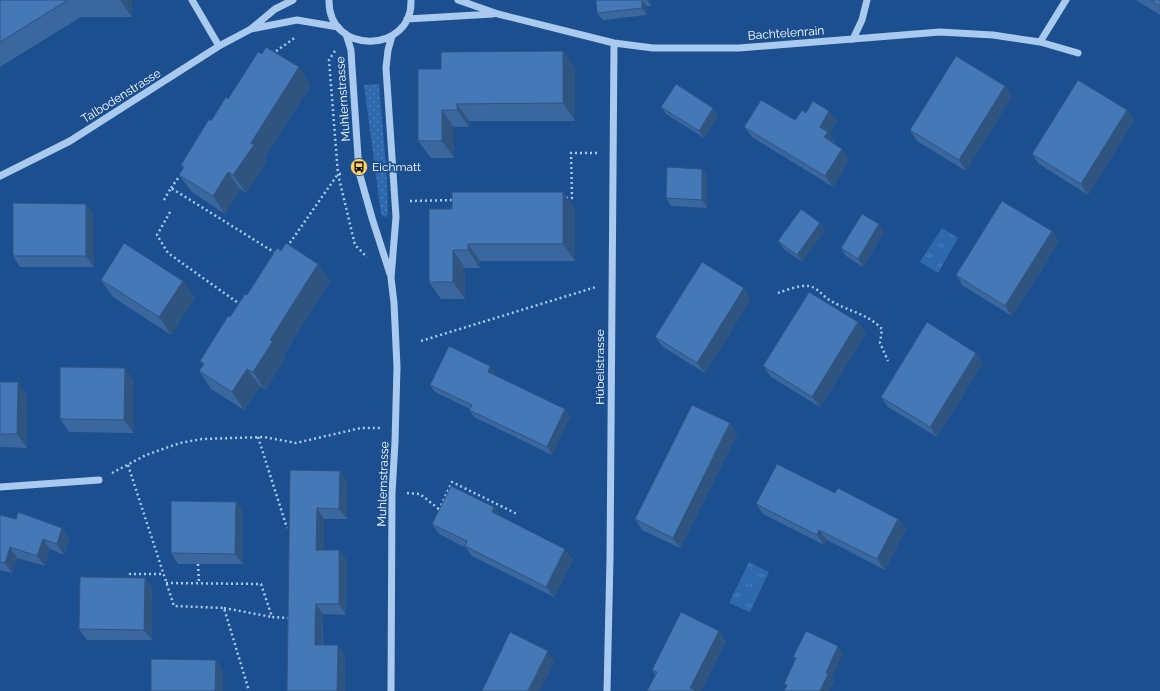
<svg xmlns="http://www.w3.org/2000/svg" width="1160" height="691" font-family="Raleway,sans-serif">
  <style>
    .grass { fill: url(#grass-dots) }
    .park { fill: url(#park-tufts) }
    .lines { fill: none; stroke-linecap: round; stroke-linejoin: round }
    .path { stroke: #a9c9ee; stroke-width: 2.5; stroke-dasharray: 2 3; stroke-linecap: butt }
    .minor { stroke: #a9c9ee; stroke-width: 7 }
    .wall { fill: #3a679d }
    .shaded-wall { fill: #305480 }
    .building { fill: #4478b7; stroke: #305480 }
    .labels { text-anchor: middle; stroke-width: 3.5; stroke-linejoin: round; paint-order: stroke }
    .street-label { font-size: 12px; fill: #fff; stroke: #1b4f8f }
    .poi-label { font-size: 12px; fill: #fff; stroke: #1b4f8f; text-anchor: start }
  </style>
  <defs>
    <pattern id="grass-dots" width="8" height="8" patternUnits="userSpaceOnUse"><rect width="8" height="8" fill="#2e69ad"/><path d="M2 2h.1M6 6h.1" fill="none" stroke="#4d80b9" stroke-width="1.8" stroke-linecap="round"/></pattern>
    <pattern id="park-tufts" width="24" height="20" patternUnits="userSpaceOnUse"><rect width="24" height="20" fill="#2e69ad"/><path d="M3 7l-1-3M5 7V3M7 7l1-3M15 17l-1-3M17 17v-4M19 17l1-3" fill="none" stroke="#4d80b9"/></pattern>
  </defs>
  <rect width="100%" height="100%" fill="#1b4f8f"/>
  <!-- grass -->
  <path class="grass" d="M379,84L387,179L388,214L386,217L383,216L381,213L364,85Z"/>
  <!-- park -->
  <path class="park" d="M942,228L958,238L938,273L920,262Z
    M749,562L769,572L750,612L729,603Z"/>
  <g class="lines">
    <!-- path -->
    <path class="path" d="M335,51L329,60L338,174L355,245L367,257
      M272,54L296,37
      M171,188L181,174
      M566,198H572L571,153H599
      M164,200L171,188L277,254
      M410,201L455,200
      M170,212L157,235L168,253L241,305
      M287,247L338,174H344
      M778,293C787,290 799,285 808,286C818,287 823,297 831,301C848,311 868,314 882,329L880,343L888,361
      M421,341L596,287
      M258,437L287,528
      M128,465L174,606L224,608L249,691
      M112,473L146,455L180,443L202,439L264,437L296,443L361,428H380
      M407,493L420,494L440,510
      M439,510L452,482L517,514
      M198,564L199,583
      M130,580V574H163
      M166,583L261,584L272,617L289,618
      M224,608L272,617"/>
    <!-- minor -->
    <path class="minor" d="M192,0L219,46
      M329,0C328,56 413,54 411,0
      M458,0L498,14L614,43L653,48H739L940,32L993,35L1040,42L1078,53
      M407,19L493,14
      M251,29L297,20L338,27
      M346,34L351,50L352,67L359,172L372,218L390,274
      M853,39L862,20L867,0
      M1040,42L1066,0
      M0,176L70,141L219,46L251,29L275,9L293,0
      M0,487L99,480
      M391,691L392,493L395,442L397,367L394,303L391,278L396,217L386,68L388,50L392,36
      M607,691L610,559L614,43"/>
  </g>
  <!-- wall -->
  <path class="wall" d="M0,0H132V17H81L0,67Z
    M596,0H650L651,6H647V15L603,20L597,13Z
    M1136,0H1160V15Z
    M563,51L575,69V121H469V127H454V158H431L418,141L441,69Z
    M311,85L264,159L267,162L246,193L240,189L225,214L192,192L179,175L183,169L181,165L228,99Z
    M1005,86L1012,96L966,171L917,141L910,130Z
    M661,107L713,108L718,116L704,138L666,114Z
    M1127,110L1134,121L1088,195L1039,164L1032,154Z
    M806,113L837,121L829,134L835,142L834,144L842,149L849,159L833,187L752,137L744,127L795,120Z
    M702,169L707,176V208L671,206L666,198Z
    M563,192L575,209V261H480V268H465V299H441L429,282L452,209Z
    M94,214V267H20L13,256Z
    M825,230L802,262L784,249L778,241Z
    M1052,231L1059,242L1012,316L963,286L956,275Z
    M884,232L863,267L846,256L841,248Z
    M281,251L318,264L330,281L283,356L285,359L265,390L260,386L244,410L211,389L199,371L203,365L200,361L230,317Z
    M101,280L183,281L195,298L171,335L113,297Z
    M751,299L705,373L663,347L655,337Z
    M866,333L820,407L771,377L763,366Z
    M976,353L983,363L937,437L888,407L881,397Z
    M490,366L495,373V375L565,409L570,416L552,455L474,417L469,410L470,409L435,392L430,385Z
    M134,381V433L69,432L60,419Z
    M0,382L27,395V448L0,447Z
    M730,423L737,434L680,548L642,530L635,519Z
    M290,470L347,481V519H324V550L347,560L346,615L323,614V645H338L345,656V691H287Z
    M835,493L898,519L906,529L885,570L827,540L824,545L763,514L756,504Z
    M236,502L243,513V564H178L171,553Z
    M494,507L499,515L573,559L554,597L472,556L466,548L439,534L432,524Z
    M0,515L69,538L64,555L50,549L45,566L17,558L12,573L0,570Z
    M145,578L152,588V640H87L79,629Z
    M726,641L701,691H647L655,675L652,670Z"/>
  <!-- shaded-wall -->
  <path class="shaded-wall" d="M120,0H132V17Z
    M642,0L647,6V15L642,8Z
    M647,0H650L651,6Z
    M563,51L575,69V121L563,103Z
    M299,67L311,85L264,159L267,162L246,193L233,175L251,143Z
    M1005,86L1012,96L966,171L959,160Z
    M457,104L469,121V127L457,110Z
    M713,108L718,116L704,138L699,131Z
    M442,110L454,127V158L442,141Z
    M1127,110L1134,121L1088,195L1081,184Z
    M829,111L837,121L829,134L835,142L831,148L824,137L820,127Z
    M842,149L849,159L833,187L825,176Z
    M702,169L707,176V208L702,200Z
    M228,172L240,189L225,214L213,196Z
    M563,192L575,209V261L563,244Z
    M86,204L94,214V267L86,256Z
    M820,223L825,230L802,262L797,255Z
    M879,224L884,232L863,267L858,259Z
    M1052,231L1059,242L1012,316L1005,306Z
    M468,244L480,261V268L468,250Z
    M453,250L465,268V299L453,282Z
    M318,264L330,281L283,356L285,359L265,390L253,372L270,340Z
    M183,281L195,298L171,335L159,317Z
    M744,288L751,299L705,373L697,363Z
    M858,322L866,333L820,407L812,397Z
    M976,353L983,363L937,437L930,427Z
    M490,366L495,373L493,379L488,372Z
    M125,368L134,381V433L124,420Z
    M247,369L260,386L244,410L232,392Z
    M18,382L27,395V448L17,434Z
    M565,409L570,416L552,455L547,447Z
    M730,423L737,434L680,548L673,538Z
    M340,471L347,481V519L339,509Z
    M236,502L243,513V564L235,554Z
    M494,507L501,518L492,512Z
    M317,508L324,519V560L316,550Z
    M898,519L906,529L885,570L877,559Z
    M62,528L69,538L64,555L57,544Z
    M819,530L827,540L824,545L817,535Z
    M43,539L50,549L45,566L37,556Z
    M10,547L17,558L12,573L5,563Z
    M565,549L573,559L554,597L546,587Z
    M339,550L347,560L346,615L339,604Z
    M145,578L152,588V640L144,630Z
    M316,604L323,614L322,656L315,645Z
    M719,631L726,641L701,691H692L690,688Z
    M338,645L345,656V691H337Z
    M838,646L843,654L832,678L834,681L829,691H820L826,673Z
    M548,651L555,661L540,691H528Z
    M216,660L223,670V691H215Z"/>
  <!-- building -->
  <path class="building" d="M0,0H68L0,42Z
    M596,0H642V8L597,13Z
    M1151,0H1160V6Z
    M266,47L299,67L251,143L254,145L233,175L228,172L213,196L179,175L184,167L181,165L209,119L211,121L226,97L228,99L258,52L262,54Z
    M563,51V103L457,104V110H442V141H418V69H441V52Z
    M956,56L1005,86L959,160L910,130Z
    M1078,80L1127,110L1081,184L1032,154Z
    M676,84L713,108L699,131L661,107Z
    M761,100L795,120L802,110L806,113L813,101L829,111L820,127L828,132L824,137L842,149L825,176L744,127Z
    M667,167L702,169V200L666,198Z
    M452,192H563V244H468V250H453V282H429V209H452Z
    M1002,201L1052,231L1005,306L956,275Z
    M13,203L86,204V256H13Z
    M801,209L820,223L797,255L778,241Z
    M862,214L879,224L858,259L841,248Z
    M124,243L183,281L159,317L101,280Z
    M286,243L318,264L270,340L273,341L253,372L247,369L232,392L199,371L204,364L200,361L228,316L230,317L245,294L247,295L277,248L281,251Z
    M702,262L744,288L697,363L655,337Z
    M809,292L858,322L812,397L763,366Z
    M927,322L976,353L930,427L881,397Z
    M449,346L490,366L488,372L565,409L547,447L469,410L472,405L430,385Z
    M60,367L125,368L124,420L60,419Z
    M0,382H18L17,434H0Z
    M692,405L730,423L673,538L635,519Z
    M777,464L835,493L838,488L898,519L877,559L819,530L817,535L756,504Z
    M290,470L340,471L339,509L317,508L316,550H339V604H316L315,624V645H338L337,691H287Z
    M451,486L494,507L492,512L565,549L546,587L465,546L467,541L432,524Z
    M171,501L236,502L235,554L171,553Z
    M18,512L62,528L57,544L43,539L37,556L10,547L5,563L0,562V515L16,519Z
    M80,577L145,578L144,630L79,629Z
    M681,612L719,631L690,688L695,690L694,691H647L657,672L652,670Z
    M806,631L838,646L826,673L828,674L820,691H784L787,685L784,684L796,658L793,657Z
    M510,632L548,651L528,691H482Z
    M151,659L216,660L215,691H151Z"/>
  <!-- icons -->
  <defs>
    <symbol id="bus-disc" viewBox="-11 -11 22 22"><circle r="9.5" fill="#ffd166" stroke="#1b4f8f"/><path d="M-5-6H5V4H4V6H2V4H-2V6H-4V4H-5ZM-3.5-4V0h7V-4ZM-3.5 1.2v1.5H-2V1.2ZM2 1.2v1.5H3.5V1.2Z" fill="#111"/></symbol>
  </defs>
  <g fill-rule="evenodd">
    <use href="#bus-disc" x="349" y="157" width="20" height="20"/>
  </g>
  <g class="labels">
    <!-- street labels -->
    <g class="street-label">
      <text transform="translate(786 33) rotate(-4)" y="4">Bachtelenrain</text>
      <text transform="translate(121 96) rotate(-32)" y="4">Talbodenstrasse</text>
      <text transform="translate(343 99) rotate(-94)" y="4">Muhlernstrasse</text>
      <text transform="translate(600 367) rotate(-90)" y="4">Hübelistrasse</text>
      <text transform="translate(383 484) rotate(-88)" y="4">Muhlernstrasse</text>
    </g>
    <!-- poi labels -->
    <g class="poi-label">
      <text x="372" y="171">Eichmatt</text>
    </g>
  </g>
</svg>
